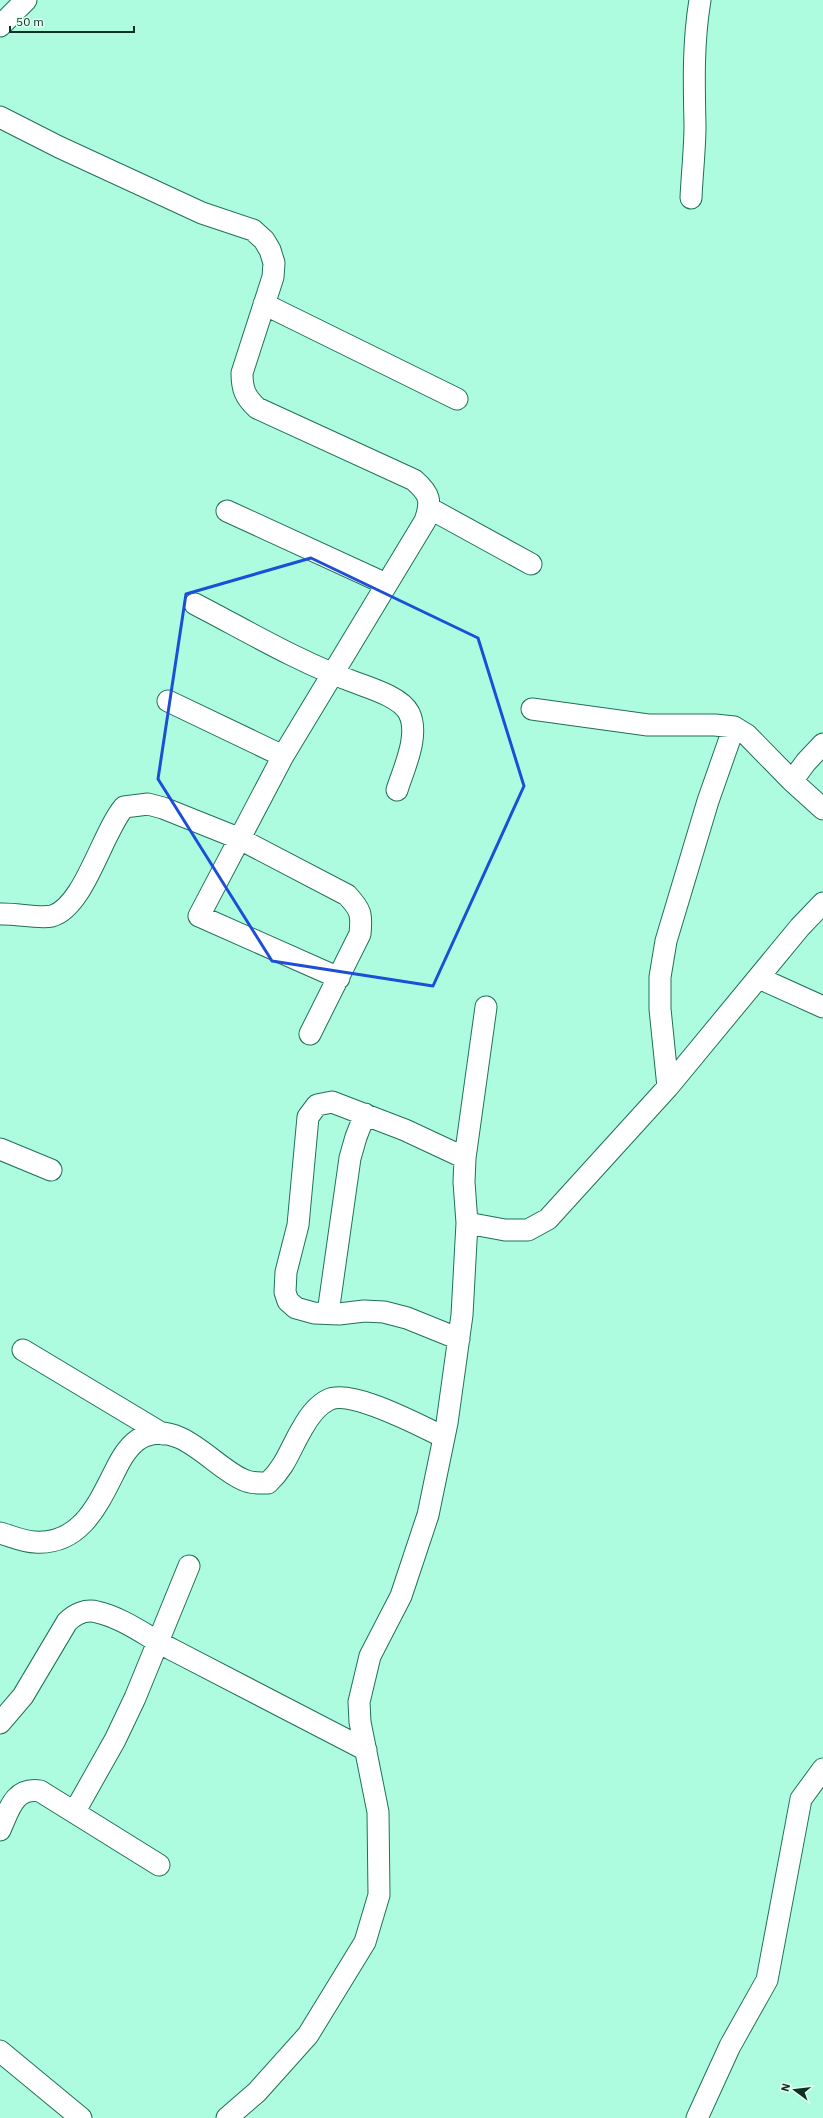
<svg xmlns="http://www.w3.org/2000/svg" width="823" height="2118" font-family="'IBM Plex Sans',sans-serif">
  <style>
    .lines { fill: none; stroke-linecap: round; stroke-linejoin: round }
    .minor-casing { stroke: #1f705a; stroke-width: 23 }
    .minor { stroke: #fff; stroke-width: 21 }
    .marked { fill: none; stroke: #1d4ed8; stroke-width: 3; stroke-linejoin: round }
  </style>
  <rect width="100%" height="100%" fill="#aefce0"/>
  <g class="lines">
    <defs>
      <path id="minor" d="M0,26L26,0
        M0,117L59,147L202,213L253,230L264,240L270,250L274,263L273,277L242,373C242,389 245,397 257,408L414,480C430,494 432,501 425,521L283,756L199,916L339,978
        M691,198C692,174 695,149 695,125C694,82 693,42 700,0
        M264,304L457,399
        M429,508L531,564
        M227,511L386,584
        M195,604C247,631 299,662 354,682C370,688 401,697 409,713C420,735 404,768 397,790
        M168,701L283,756
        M532,709L648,725H715L734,727L747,735L792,781L823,809
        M792,781L806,762L823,744
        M0,914C15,913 39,919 52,916C84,907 102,833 124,807L148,804L163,808L238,838L347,895C361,910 362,914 360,934L310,1034
        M759,978L823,1007
        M668,1087L660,1009V977L666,941L708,801L734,727
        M0,1149L51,1170
        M467,1223L505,1230H528L548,1219L668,1087L800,927L823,903
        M328,1313L350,1158L356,1137L365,1114
        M459,1339L407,1318L384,1312L364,1311L339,1314L314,1313L296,1308L288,1301L285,1292L286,1272L298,1225L308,1117L317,1105L332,1102L405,1130L465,1158
        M23,1350L163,1434
        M0,1533C11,1536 24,1542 35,1542C82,1545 99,1502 117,1467C123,1455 132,1441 145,1436C182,1421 214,1468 244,1480C252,1484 260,1483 268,1483C286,1466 290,1449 302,1429C308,1418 316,1406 328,1400C351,1388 420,1426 444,1437
        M0,1723L23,1696L67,1622C75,1614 86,1609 97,1612C124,1618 149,1638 173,1650C237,1683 301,1717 366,1750
        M75,1811L115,1740L135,1698L189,1566
        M0,1830C9,1810 14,1787 40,1791L159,1865
        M0,2051L81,2118
        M227,2118L257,2092L308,2035L365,1942L379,1895L378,1812L360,1722L359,1702L370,1656L401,1596L428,1515L447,1423L462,1315L467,1223L464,1182L465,1158L486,1007
        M697,2118L730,2046L767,1980L801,1799L823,1769"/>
    </defs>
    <!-- minor casing -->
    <use href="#minor" class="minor-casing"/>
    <!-- minor -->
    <use href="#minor" class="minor"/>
  </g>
  <!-- marked area -->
  <path class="marked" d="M311,558L478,638L524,786L433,986L272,961L158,779L186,594Z"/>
  <!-- north arrow -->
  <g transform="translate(795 2090) rotate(285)" stroke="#e0fef2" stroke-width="3" paint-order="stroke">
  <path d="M0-3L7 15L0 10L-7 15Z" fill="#0f3026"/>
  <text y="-6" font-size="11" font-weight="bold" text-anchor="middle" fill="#0f3026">N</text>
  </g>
  <!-- scale -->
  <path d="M10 26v6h124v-6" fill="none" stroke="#0f3026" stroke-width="2"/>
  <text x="16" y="26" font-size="12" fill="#0f3026" stroke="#e0fef2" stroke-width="3" paint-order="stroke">50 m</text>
</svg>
